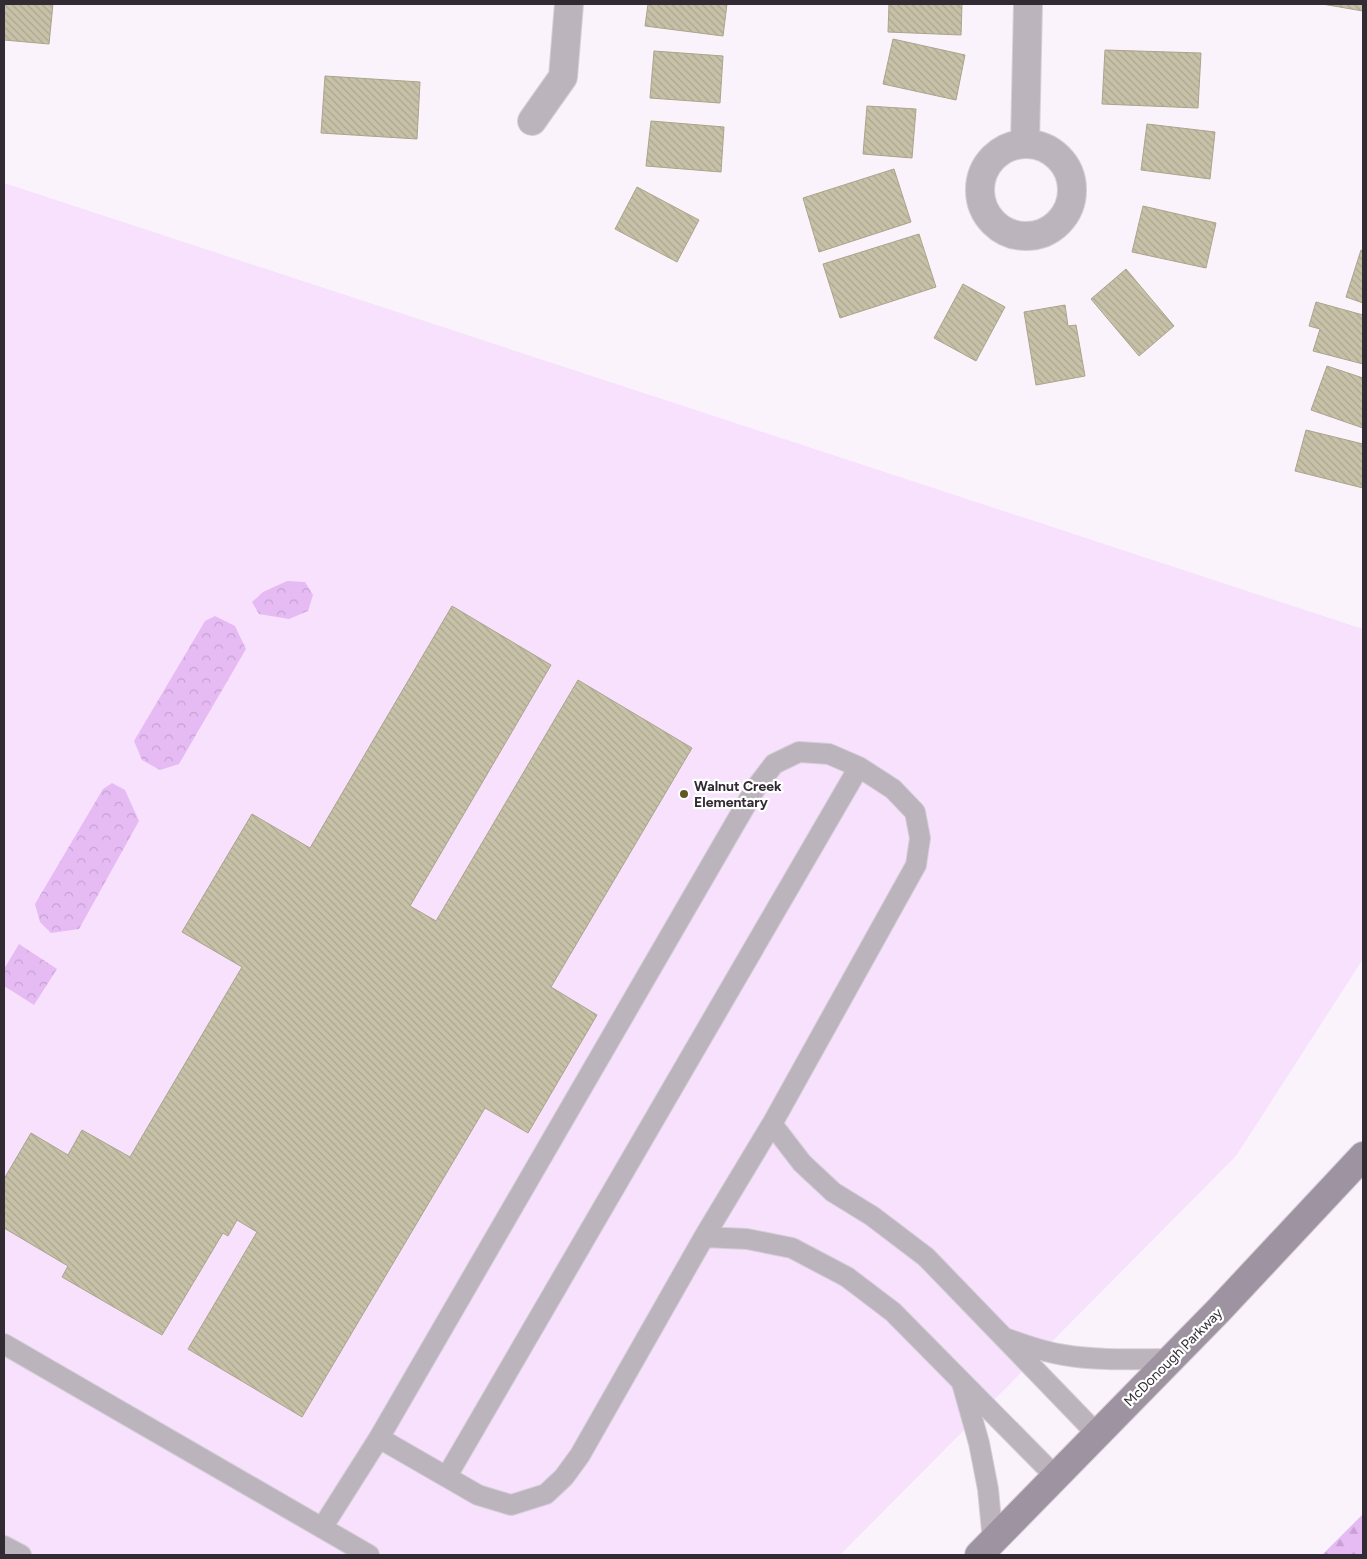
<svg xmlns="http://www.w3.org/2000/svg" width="1367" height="1559" font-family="Figtree,sans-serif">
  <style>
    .built { fill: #f7e1fd }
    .forest { fill: url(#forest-firs) }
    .park { fill: url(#park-crowns) }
    .building { fill: url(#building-back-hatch); stroke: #aba48c }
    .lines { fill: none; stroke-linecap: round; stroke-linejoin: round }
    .lane-casing { stroke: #d6cfd8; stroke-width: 22 }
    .street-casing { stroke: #d6cfd8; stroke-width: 30 }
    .secondary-casing { stroke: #d6cfd8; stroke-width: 30 }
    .lane { stroke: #bbb4bd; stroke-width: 20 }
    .street { stroke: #bbb4bd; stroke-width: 28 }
    .secondary { stroke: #9e93a1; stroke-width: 28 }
    .poi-dot { fill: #635622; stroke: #fff; stroke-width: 2 }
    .labels { text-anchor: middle; stroke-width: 4.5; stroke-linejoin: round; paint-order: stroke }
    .poi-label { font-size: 14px; font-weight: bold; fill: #322b34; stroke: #fff; text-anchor: start }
    .street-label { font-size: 14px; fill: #322b34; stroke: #fff }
  </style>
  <defs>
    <pattern id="forest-firs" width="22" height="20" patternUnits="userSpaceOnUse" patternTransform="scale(1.25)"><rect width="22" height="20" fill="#e6bbf4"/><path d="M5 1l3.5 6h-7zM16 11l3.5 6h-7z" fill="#c6a1d2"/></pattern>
    <pattern id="park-crowns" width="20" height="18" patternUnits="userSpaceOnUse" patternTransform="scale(1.25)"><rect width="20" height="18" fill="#e6bbf4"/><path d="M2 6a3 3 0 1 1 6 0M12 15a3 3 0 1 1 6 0" fill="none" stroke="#c6a1d2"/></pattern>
    <pattern id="building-back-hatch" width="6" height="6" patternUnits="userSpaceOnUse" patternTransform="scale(1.25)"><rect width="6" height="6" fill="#c7c1a8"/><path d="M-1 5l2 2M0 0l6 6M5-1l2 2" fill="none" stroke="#aba691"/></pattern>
  </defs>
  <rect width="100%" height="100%" fill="#faf3fc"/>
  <!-- built -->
  <path class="built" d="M4,183L1363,629V959L1236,1156L840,1555H4Z"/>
  <!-- forest -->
  <path class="forest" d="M1363,1514V1555H1322Z"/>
  <!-- park -->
  <path class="park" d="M287,581L305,582L313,595L308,611L289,619L259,614L252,602L263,592Z
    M215,616L235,626L246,649L179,764L160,770L142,760L134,741L205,621Z
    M112,783L125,790L139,821L79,929L51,933L40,922L35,904L103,789Z
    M19,944L57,969L34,1005L4,986V969Z"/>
  <!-- building -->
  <path class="building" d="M4,4H53L49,44L4,40Z
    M648,4H727L723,36L645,26Z
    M889,4H962L961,35L888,32Z
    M1322,4H1363V11Z
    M893,39L965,55L956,100L883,84Z
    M1105,50L1201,53L1198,108L1102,104Z
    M654,51L723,56L720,103L650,98Z
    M325,76L420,82L417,139L321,133Z
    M867,106L916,109L912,158L863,154Z
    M651,121L724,127L721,172L646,166Z
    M1147,124L1215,132L1210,179L1141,170Z
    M894,169L911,222L819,252L803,198Z
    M637,187L699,220L677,262L615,229Z
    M1143,206L1216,223L1206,268L1132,252Z
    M919,234L936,287L840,318L823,264Z
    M1361,250L1363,251V303L1346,297Z
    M1126,269L1174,326L1139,356L1091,299Z
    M963,284L1005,307L976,361L934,338Z
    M1316,302L1363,315V364L1313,351L1320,329L1309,326Z
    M1065,305L1068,326L1076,325L1085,376L1036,385L1024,312Z
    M1327,366L1363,378V428L1311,410Z
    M1306,430L1363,444V488L1295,471Z
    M452,606L551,665L410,906L436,921L578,680L692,748L551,987L597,1015L528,1133L485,1108L302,1417L188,1349L257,1232L237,1220L228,1236L223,1233L162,1335L62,1277L68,1266L4,1228V1179L31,1133L68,1155L82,1130L130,1157L242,967L182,932L252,814L310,848Z"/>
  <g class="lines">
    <defs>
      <path id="lane" d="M772,1124L802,1163L833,1192L872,1216L926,1257L1097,1434
        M704,1237L747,1239L792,1248L847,1277L893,1312L1056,1477
        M1008,1339C1027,1346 1044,1352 1064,1355C1099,1361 1136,1359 1171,1359
        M4,1344L369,1555
        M962,1383L979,1443L988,1489L993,1541
        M447,1476L859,767
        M322,1528L379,1438L755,789L774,764L799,752L829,754L859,767L893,789L915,812L920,838L916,865L772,1124L704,1237L580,1455L564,1477L546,1494L511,1505L478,1495L379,1438
        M4,1546L21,1555"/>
      <path id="street" d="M532,121L563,77L569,4
        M1025,143L1028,4
        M980 190a46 46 0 1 1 92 0a46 46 0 1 1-92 0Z"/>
      <path id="secondary" d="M979,1555L1219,1310L1363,1156"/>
    </defs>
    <!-- lane casing -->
    <use href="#lane" class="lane-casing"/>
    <!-- street casing -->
    <use href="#street" class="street-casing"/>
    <!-- secondary casing -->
    <use href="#secondary" class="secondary-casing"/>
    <!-- lane -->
    <use href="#lane" class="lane"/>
    <!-- street -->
    <use href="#street" class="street"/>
    <!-- secondary -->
    <use href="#secondary" class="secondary"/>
  </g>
  <!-- markers -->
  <circle class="poi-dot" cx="684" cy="794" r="5"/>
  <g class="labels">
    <!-- poi labels -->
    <g class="poi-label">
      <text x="694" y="791">Walnut Creek<tspan x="694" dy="16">Elementary</tspan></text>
    </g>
    <!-- street labels -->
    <g class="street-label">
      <text transform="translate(1173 1357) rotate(-45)" y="5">McDonough Parkway</text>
    </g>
  </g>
  <!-- border -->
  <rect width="1367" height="1559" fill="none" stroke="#322b34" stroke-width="10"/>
</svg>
